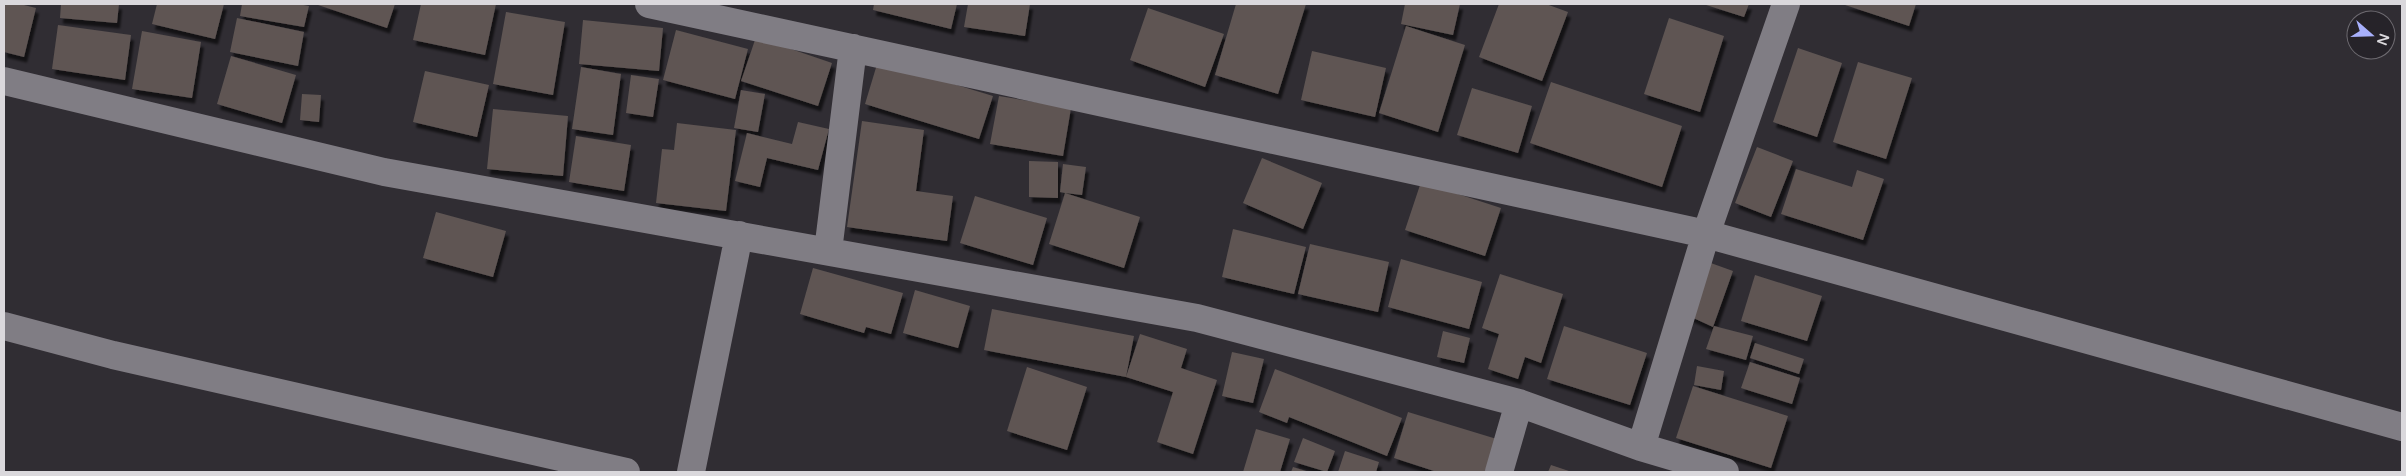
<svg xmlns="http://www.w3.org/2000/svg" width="2406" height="476" font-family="'Varela Round',sans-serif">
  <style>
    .building { fill: #5e5553; filter: url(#shadow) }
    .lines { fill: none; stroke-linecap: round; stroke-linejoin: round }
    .street { stroke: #807d84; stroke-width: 28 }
  </style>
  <defs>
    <filter id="shadow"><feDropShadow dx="3" dy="5.5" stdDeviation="1" flood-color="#0009"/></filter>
  </defs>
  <rect width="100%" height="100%" fill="#302d33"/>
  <!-- building -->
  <path class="building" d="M4,4H20L36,8L24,57L4,52Z
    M61,4H119L117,23L60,18Z
    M157,4H224L215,39L152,24Z
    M242,4H298L309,6L304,27L240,16Z
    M315,4H395L387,28Z
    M421,4H496L485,55L413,40Z
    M874,4H957L951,29L873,10Z
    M968,4H1030L1025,36L964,27Z
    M1236,4H1306L1278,94L1215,75Z
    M1405,4H1460L1453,35L1401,24Z
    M1499,4H1546L1568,12L1542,81L1479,57Z
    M1703,4H1749L1744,17Z
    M1842,4H1916L1909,26Z
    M1148,8L1224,34L1205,87L1130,60Z
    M506,12L565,22L553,95L493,84Z
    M237,18L304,32L298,66L230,52Z
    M1669,18L1724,36L1700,112L1644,94Z
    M583,20L663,28L659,71L579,64Z
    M58,25L131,35L125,80L52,69Z
    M1406,26L1465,45L1438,132L1379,113Z
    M676,30L748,49L735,99L663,80Z
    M142,31L201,42L192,98L132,89Z
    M756,37L832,63L818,106L741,81Z
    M1798,48L1842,63L1817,137L1773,122Z
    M1312,51L1386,68L1375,117L1301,100Z
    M231,56L296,75L282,123L217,104Z
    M878,61L993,96L979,139L865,104Z
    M1858,62L1912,78L1886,159L1833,142Z
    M581,67L621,74L613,135L572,129Z
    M425,71L489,85L477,137L413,122Z
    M631,75L659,79L653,117L626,113Z
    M1551,82L1682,126L1662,187L1530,143Z
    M1472,88L1532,106L1518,153L1457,135Z
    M741,90L765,94L758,132L734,128Z
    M302,94L321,95L319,122L300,120Z
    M999,96L1071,108L1063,156L990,144Z
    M493,109L568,116L563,176L487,169Z
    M862,121L924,130L916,191L953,196L947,241L847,227Z
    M798,122L829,129L818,170L767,158L760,187L735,181L747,133L792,144Z
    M677,123L736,130L726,211L656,203L662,149L674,150Z
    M576,136L631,145L624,191L569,182Z
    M1757,147L1793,161L1771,217L1735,203Z
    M1262,158L1322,183L1303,229L1243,203Z
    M1029,161L1058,162V198L1029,197Z
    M1063,164L1086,167L1082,195L1065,193L1140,217L1124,268L1049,244L1065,193L1060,192Z
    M1796,169L1852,187L1857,170L1884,179L1863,240L1781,214Z
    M1421,182L1501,208L1485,256L1405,230Z
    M975,196L1047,218L1033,265L960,243Z
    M436,212L506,231L493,277L423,258Z
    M1233,229L1306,247L1294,294L1222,277Z
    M1310,244L1389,262L1378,312L1298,294Z
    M1401,259L1482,282L1469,329L1388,307Z
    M1708,262L1733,271L1713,327L1689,316Z
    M813,268L903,293L891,334L866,327L864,333L800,314Z
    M1500,274L1563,294L1541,363L1525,357L1518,379L1488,369L1499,334L1482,328Z
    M1755,275L1822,296L1807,341L1741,321Z
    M915,290L970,306L958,348L903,333Z
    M992,309L1134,336L1126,377L984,350Z
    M1564,326L1647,353L1630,405L1547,379Z
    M1714,326L1753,336L1746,360L1706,349Z
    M1443,331L1470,338L1464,363L1437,357Z
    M1140,334L1187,349L1181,368L1217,380L1193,454L1157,442L1173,392L1126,377Z
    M1755,343L1804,359L1799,374L1750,358Z
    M1232,352L1264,359L1253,403L1222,396Z
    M1750,362L1800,378L1792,404L1741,388Z
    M1697,366L1724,371L1721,390L1694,385Z
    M1027,367L1087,387L1067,450L1007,431Z
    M1275,369L1402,418L1387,456L1289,417L1287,423L1259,412Z
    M1693,386L1788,416L1771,468L1676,438Z
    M1408,412L1500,440L1490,472H1437L1394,458Z
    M1256,429L1290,439L1280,472H1243Z
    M1303,438L1335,451L1327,472L1294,462Z
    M1345,451L1379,462L1376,472H1338Z
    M1551,465L1572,472H1548Z
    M1293,467L1309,472H1291Z"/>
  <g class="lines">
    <!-- street -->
    <path class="street" d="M649,4L1706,234L2402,427
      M4,81L384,172L1197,318L1519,403L1641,447L1725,472
      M828,251L853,48
      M4,326L113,355L626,472
      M1641,447L1706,234L1786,4
      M691,472L739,235
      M1499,472L1519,403"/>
  </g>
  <!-- border -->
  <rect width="2406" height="476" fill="none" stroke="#dad8dc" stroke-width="10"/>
  <!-- north arrow -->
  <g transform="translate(2371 35) rotate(110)"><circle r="24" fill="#262329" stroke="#6e6b71"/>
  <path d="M0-4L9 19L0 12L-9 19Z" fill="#a8b0fc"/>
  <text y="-8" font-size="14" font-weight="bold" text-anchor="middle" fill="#dad8dc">N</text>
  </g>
</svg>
